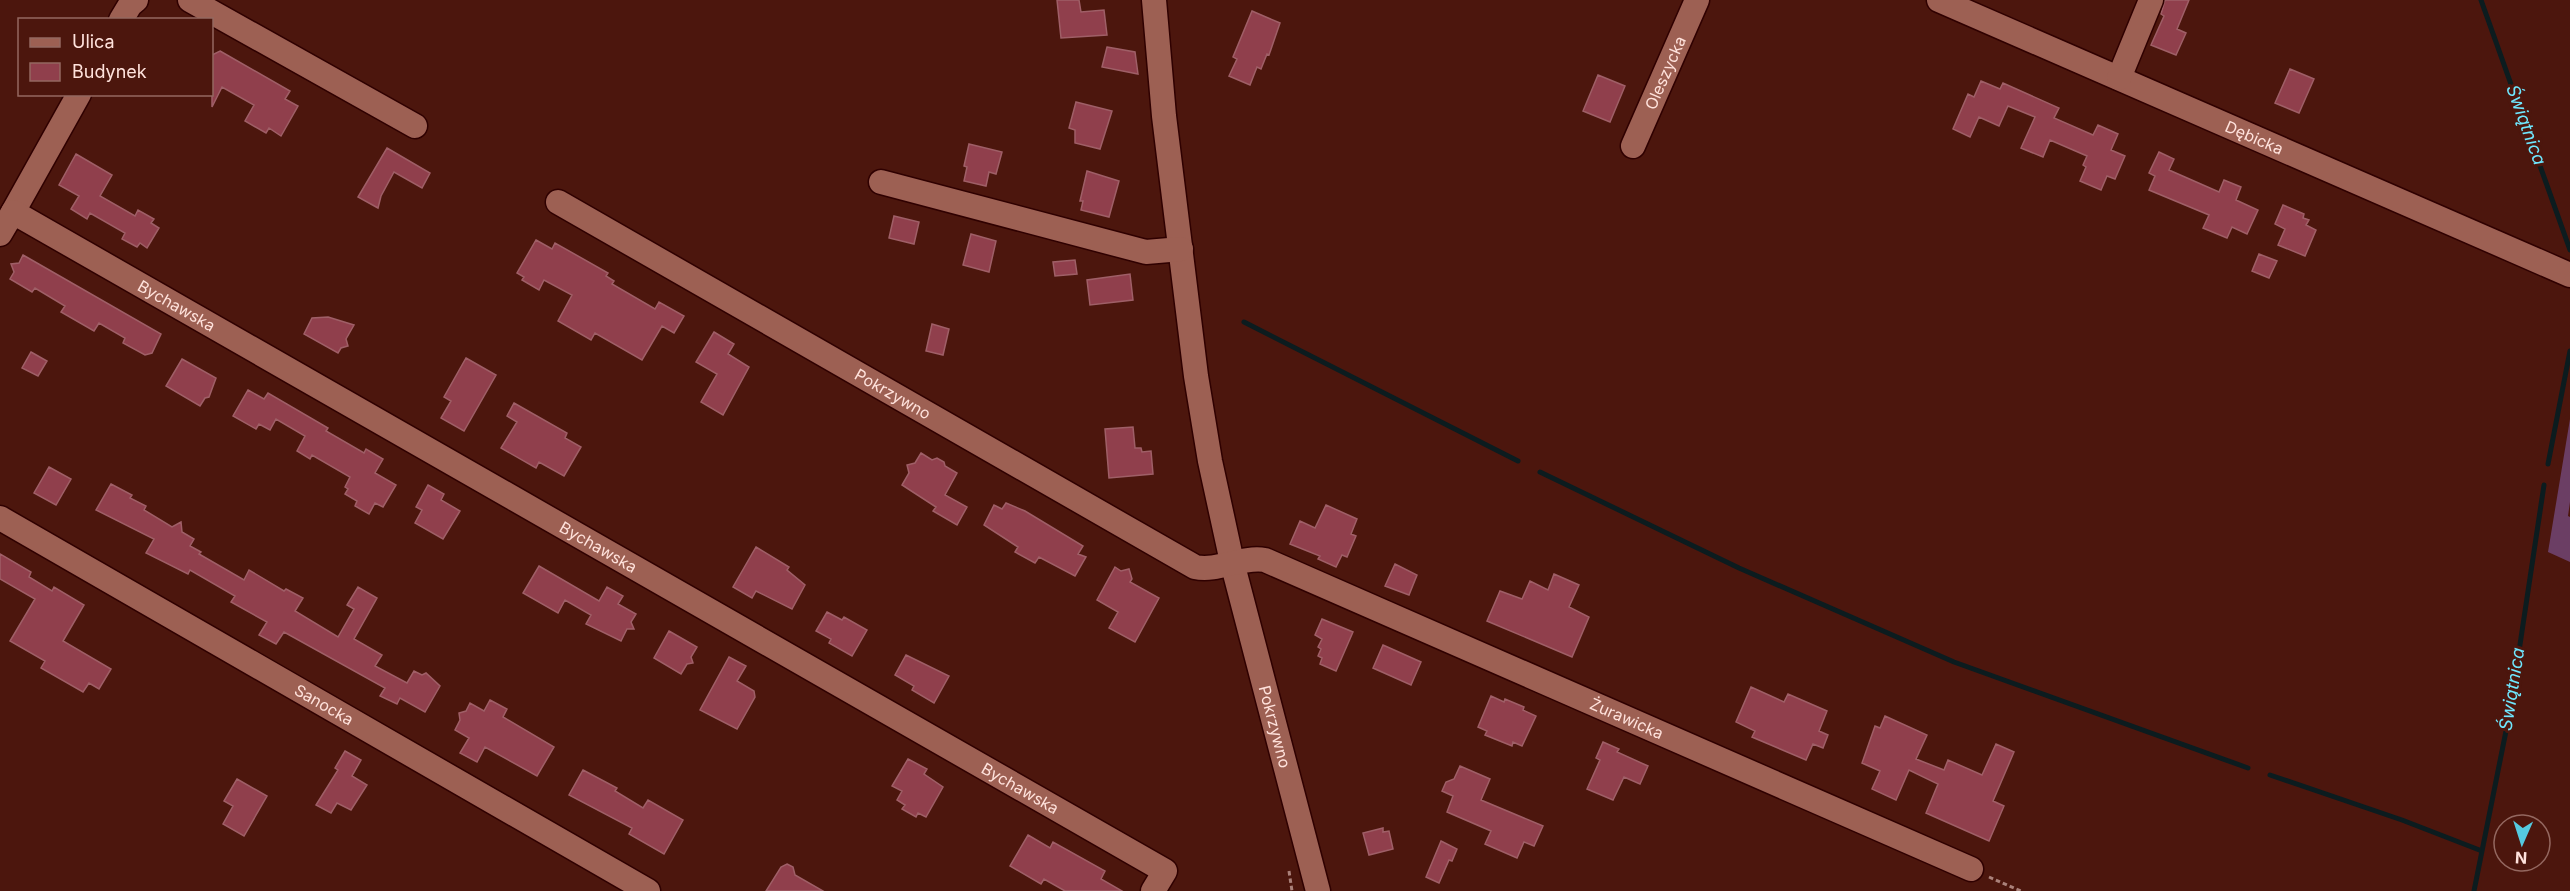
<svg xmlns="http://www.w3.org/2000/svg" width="2570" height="891" font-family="Inter,sans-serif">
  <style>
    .green { fill: #6b3e64 }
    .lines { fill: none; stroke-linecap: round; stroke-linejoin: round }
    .stream { stroke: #0c1c1f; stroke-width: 5 }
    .building { fill: #903f4c; stroke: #9f5f67; stroke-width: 1.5 }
    .minor-casing { stroke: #2f0000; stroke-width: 27 }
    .path { stroke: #aa817a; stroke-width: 3; stroke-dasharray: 4.5 3; stroke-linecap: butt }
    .minor { stroke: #9d6053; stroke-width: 24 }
    .labels { text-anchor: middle; stroke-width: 6; stroke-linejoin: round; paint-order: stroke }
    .street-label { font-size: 16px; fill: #ffe2dc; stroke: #4c160d }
    .water-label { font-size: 18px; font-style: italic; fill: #6fe7fe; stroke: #4c160d }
  </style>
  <rect width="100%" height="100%" fill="#4c160d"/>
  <!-- green -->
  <path class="green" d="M2570,419V502L2568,516L2570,517V562L2548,552Z"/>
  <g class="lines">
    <!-- stream -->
    <path class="stream" d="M2481,0L2570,250
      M1244,322L1518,461
      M2548,464L2570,351
      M1540,472L1739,568L1954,662L2248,768
      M2270,775L2402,820L2482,851
      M2474,891L2510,711L2544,485"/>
  </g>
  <!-- building -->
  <path class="building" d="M1057,0H1079L1081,12L1104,10L1107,35L1061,38Z
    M2165,0H2189L2177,29L2186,33L2176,55L2151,45L2164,16L2161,14Z
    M1252,11L1280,23L1269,55L1267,54L1261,69L1257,67L1250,85L1229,76L1237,59L1233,57Z
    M1107,47L1135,52L1138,74L1102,67Z
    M220,51L290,91L285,99L298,106L281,136L269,128L266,133L245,121L254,105L222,87L212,107V55Z
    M2290,69L2314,79L2299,113L2275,103Z
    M1598,75L1625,86L1610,122L1583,111Z
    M1981,81L2000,89L2003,83L2059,108L2054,118L2093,135L2098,125L2118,134L2111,150L2125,156L2115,179L2107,176L2101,190L2080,181L2086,167L2083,165L2087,156L2050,140L2043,157L2021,148L2035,117L2008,106L1999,126L1979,117L1970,137L1953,129L1968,94L1974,97Z
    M1076,102L1112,111L1100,149L1075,143V130L1069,128Z
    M969,144L1002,152L996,174L989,172L986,186L964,181L967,167L964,166Z
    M387,148L430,173L422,188L394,172L381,196L378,208L358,197Z
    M2159,152L2174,159L2169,170L2219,192L2224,180L2241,187L2236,200L2258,210L2247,234L2232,227L2227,238L2203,228L2209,215L2149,190L2155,176L2149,173Z
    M76,154L112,175L100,196L135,216L138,210L154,219L151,223L159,228L147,248L140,243L137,247L122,239L125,233L90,213L87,219L71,209L79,196L59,185Z
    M1087,171L1119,181L1109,217L1081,210L1083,201H1080Z
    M2283,205L2304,214L2303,218L2309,220L2306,225L2316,230L2305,256L2278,245L2285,229L2275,224Z
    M894,216L919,222L914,244L889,238Z
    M971,234L996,241L989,272L963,265Z
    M536,240L552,249L555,243L608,273L606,276L614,281L612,284L655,309L659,302L684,316L674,333L662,326L642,360L595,333L591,340L558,321L572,295L544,280L539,290L522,280L524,277L517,273Z
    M2259,254L2277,261L2269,278L2252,271Z
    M23,255L161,334L152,353L145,355L123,343L125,338L99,323L94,331L61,312L65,306L35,288L32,292L10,279L14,272L11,264L19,263Z
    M1075,260L1077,274L1055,276L1053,262Z
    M1130,274L1133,300L1090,305L1087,280Z
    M328,317L354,325L346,339L348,346L341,348L338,353L304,334L312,318Z
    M932,324L949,329L943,355L926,351Z
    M714,332L734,344L728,354L749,367L723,415L701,402L717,374L696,362Z
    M31,352L47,361L38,376L22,368Z
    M466,358L496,375L464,431L441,418L451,401L444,397Z
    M182,359L216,378L209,397L205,398L200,406L166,386Z
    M248,390L264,399L268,393L328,428L326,431L364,453L366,449L383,459L375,473L396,485L383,507L375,503L369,514L355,506L357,501L345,494L348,489L345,487L350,477L312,455L310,459L297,451L305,436L276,419L270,430L259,424L256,429L233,416Z
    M514,403L567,433L565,438L581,447L564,476L539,462L536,468L501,448L517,422L507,416Z
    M1133,427L1135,448H1141L1142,452L1151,451L1153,474L1109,478L1105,429Z
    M921,453L932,460L937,458L944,462L945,466L957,473L945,495L967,507L957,525L933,511L936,507L902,485L909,473L907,465L915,463Z
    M49,467L71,479L56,505L34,493Z
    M111,484L132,495L130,498L146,506L144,510L172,527L181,522L182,532L194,539L190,546L201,552L199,554L244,580L249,570L284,591L286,589L303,598L295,611L338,637L354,609L347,605L358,587L377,598L354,639L382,655L375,666L407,683L414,671L422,675L426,673L440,686L425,712L400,698L397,704L380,696L385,688L284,632L276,644L259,635L267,622L231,602L235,596L190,570L188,574L146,553L154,539L96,510Z
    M428,485L444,494L441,500L460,511L443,539L415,523L422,510L416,507Z
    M1006,503L1025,511L1083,546L1078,554L1086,557L1075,576L1039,557L1035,563L1015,552L1018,547L984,525L994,505L1002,509Z
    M1326,505L1357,519L1351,534L1356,536L1347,557L1342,555L1336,567L1318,559L1320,556L1290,544L1300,521L1315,528Z
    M756,547L789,567L787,570L805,585L792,609L756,591L752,598L733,587Z
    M0,554L31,572L29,577L52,591L54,587L84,605L63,641L111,669L99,689L89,683L83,692L41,668L45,661L10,641L35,599L0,579Z
    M1395,564L1417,575L1409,595L1385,586Z
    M539,566L599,601L607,587L623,596L618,604L636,614L631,622L634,629H627L621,641L586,624L591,615L565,600L558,613L523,593Z
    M1115,567L1121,571L1129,569L1132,579L1130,582L1159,598L1135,642L1109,628L1118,612L1097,600Z
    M1554,574L1579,585L1569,607L1589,617L1572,657L1487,621L1500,591L1522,599L1530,581L1548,590Z
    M827,612L842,620L844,617L867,630L852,656L829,643L831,639L816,631Z
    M1322,619L1353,632L1336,671L1320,664L1322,658L1318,656L1321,649L1318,647L1322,639L1315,635Z
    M669,631L697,647L691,657L693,663L687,664L681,674L654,658Z
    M1383,645L1421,662L1411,685L1373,668Z
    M906,655L949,676L934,703L912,690L914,686L895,675Z
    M729,657L746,666L737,681L754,691L755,697L737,729L700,710Z
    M1751,687L1784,702L1788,694L1827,711L1819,731L1828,735L1823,748L1813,744L1806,760L1752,737L1755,731L1736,722Z
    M1491,696L1504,702L1505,699L1524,707L1523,710L1536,716L1522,746L1513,742L1512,746L1485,735L1487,731L1478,727Z
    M490,700L507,709L503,717L554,747L537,776L485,747L477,762L460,753L469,738L455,730L460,720L459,713L466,711L470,703L484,711Z
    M1885,716L1927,735L1916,759L1944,770L1948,760L1982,775L1996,744L2014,752L1993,801L2004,806L1989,841L1926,813L1938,784L1909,770L1896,800L1872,789L1880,771L1862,763L1875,726L1880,728Z
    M1603,742L1619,749L1617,752L1648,766L1640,784L1624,777L1613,800L1587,789L1600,760L1596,758Z
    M345,751L361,760L352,776L367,785L351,810L337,803L331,813L316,805L338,770L335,768Z
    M908,759L927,769L924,774L943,787L926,817L918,813L916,817L902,809L905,805L897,800L902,791L892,786Z
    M1460,766L1490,779L1481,800L1543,826L1534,846L1524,842L1517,858L1485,844L1491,831L1447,812L1453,796L1442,791L1446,782L1454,779Z
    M583,770L617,788L615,791L643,808L648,800L683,820L664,854L629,834L632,828L569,795Z
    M237,779L267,796L244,836L223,824L233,806L224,801Z
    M1383,828V832L1389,831L1393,849L1369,855L1363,833Z
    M1028,835L1050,848L1053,842L1105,871L1101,879L1122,891H1065L1044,879L1041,884L1010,866Z
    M1441,841L1457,849L1452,861L1449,860L1439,883L1426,877Z
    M787,864L793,867L795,875L823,891H766L781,867Z"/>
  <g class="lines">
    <defs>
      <g id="minor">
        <path d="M190,0L415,126"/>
        <path id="s1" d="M1154,0L1164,116L1196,376L1210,461L1232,562L1318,891"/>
        <path id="s2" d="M1939,0L2570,275"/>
        <path d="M121,20L130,5L136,0"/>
        <path d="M2119,78L2151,0"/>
        <path id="s3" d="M1633,146L1697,0"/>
        <path d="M881,182L1146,252L1181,249"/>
        <path id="s4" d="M558,202L1195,567C1218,572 1241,556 1265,560L1971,869"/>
        <path d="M13,212L79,94"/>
        <path id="s5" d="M0,234L13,212L1165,871L1153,891"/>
        <path id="s6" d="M0,518L648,891"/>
      </g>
    </defs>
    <!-- minor casing -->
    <use href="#minor" class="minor-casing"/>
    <!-- path -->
    <path class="path" d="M1289,871L1292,891
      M1989,877L2021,891"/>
    <!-- minor -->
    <use href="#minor" class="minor"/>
  </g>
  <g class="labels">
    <!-- street labels -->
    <g class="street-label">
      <text dy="6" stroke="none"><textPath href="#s3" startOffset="80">Oleszycka</textPath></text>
      <text dy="6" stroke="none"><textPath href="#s2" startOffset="344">Dębicka</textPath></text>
      <text dy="6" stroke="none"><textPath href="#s5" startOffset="214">Bychawska</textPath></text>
      <text dy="6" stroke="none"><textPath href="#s4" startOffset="386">Pokrzywno</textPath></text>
      <text dy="6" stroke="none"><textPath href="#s5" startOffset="700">Bychawska</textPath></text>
      <text dy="6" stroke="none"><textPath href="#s6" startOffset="374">Sanocka</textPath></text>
      <text dy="6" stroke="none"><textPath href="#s4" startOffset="1200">Żurawicka</textPath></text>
      <text dy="6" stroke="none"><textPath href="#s1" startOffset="738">Pokrzywno</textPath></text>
      <text dy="6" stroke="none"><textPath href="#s5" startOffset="1186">Bychawska</textPath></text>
    </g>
    <!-- water labels -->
    <g class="water-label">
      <text transform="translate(2526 125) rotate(70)" y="6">Świątnica</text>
      <text transform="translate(2512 689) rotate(-81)" y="6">Świątnica</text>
    </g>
  </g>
  <!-- legend -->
  <rect x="18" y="18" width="195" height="78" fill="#4c160d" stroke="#946860" stroke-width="1.5"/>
  <rect x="30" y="38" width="30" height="9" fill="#9d6053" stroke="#946860" stroke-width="1.5"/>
  <text x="72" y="48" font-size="18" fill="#ffe2dc">Ulica</text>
  <rect x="30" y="63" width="30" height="18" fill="#903f4c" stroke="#946860" stroke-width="1.5"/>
  <text x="72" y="78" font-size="18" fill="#ffe2dc">Budynek</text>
  <!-- north arrow -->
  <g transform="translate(2522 843) rotate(183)"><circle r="28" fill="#4c160d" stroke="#946860" stroke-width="1.5"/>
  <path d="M0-4.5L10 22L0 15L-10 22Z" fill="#55cae0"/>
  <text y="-9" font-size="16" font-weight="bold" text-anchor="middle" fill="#ffe2dc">N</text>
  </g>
</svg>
